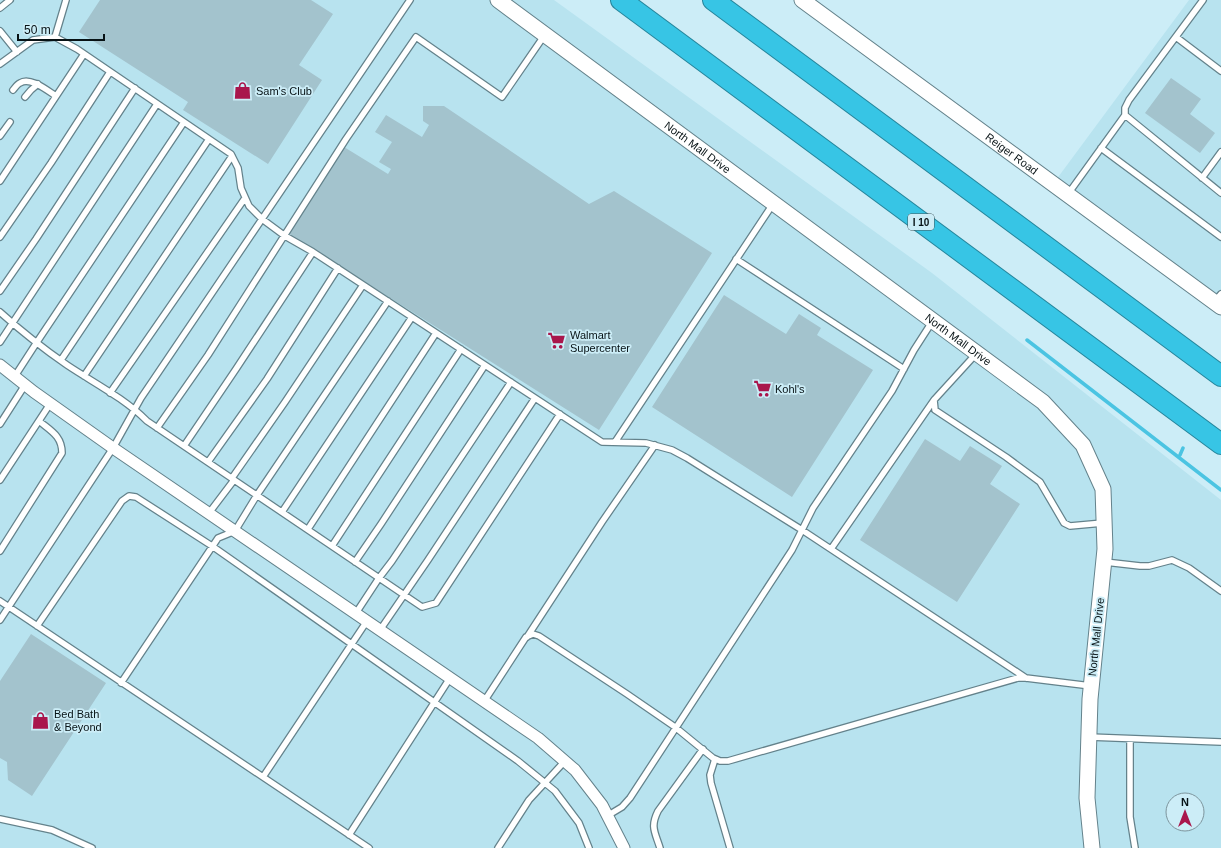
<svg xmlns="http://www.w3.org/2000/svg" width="1221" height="848" font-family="Arial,sans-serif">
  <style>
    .built { fill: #b8e3ef; fill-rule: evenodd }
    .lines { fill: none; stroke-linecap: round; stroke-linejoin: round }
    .stream { stroke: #4bc4e2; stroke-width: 3.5 }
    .building { fill: #a3c3cd }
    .lane-casing { stroke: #64828b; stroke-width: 8 }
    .street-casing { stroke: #64828b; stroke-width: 13 }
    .secondary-casing { stroke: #64828b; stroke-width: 17 }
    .highway-casing { stroke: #26869c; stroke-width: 22 }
    .lane { stroke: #fff; stroke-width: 5.5 }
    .street { stroke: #fff; stroke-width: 11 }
    .secondary { stroke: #fff; stroke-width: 15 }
    .highway { stroke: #37c5e5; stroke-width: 20 }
    .labels { text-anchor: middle; stroke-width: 3.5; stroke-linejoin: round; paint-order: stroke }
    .shield { fill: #ccedf7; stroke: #425459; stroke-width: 1 }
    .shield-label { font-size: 10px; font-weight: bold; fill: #071215 }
    .poi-label { font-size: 11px; fill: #071215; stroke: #ccedf7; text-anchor: start }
    .street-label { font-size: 11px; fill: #071215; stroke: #ccedf7 }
  </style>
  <rect width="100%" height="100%" fill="#ccedf7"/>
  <!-- built -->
  <path class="built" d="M0,0H554L932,273L1221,500V848H0ZM1173,800H1197V824H1173Z
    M1189,0H1221V307L1053,184Z"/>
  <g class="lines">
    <!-- stream -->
    <path class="stream" d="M1027,340L1221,490
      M1180,455L1183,448"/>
  </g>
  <!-- building -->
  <path class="building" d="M100,0H311L333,14L299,65L322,80L268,164L183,110L188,102L79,32Z
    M1171,78L1201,99L1190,114L1215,133L1200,153L1145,113Z
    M423,106H444L589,204L614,191L712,253L599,430L289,234L344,147L388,174L391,169L379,162L392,142L375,132L386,115L422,137L429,125L423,121Z
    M724,295L786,334L799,314L821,328L817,335L873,370L792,497L652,407Z
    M925,439L960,461L970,446L1002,466L990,484L1020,504L957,602L860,540Z
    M31,634L106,683L32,796L8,780L7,762L0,758V681Z"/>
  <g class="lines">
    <defs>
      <path id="lane" d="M1203,0L1129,100L1125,108V115L1221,193
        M0,8L10,0
        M0,31L17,52
        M55,37L66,0
        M1176,37L1221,71
        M0,64L33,40L55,37L77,49L231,154L238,168L241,188L249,206L262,219L285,236L313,252L602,442L646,443L672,450L687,458L802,530L1026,678
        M13,90C15,88 17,84 20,83C30,76 48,91 56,96
        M25,97L31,90L38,84
        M0,136L10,122
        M1101,148L1221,237
        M1202,178L1221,152
        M0,181L84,54
        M1068,194L1125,115
        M0,237L51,163L110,72
        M736,259L904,369
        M0,291L36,239L135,88
        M1214,302L1221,294
        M0,312C21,331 44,349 67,365C94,383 124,398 147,421L422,607L436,603L560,414
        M0,342L157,104
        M976,354L934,400L935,410L1006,457L1040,482L1064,523L1070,526L1103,523
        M61,360L209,139
        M15,376L37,342L184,122
        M84,376L232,156
        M110,393L245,198
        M0,424L25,385
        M157,428L208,355L346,139L416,37L502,97L544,36
        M615,442L773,204
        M184,446L236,369L313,252
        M208,462L267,379L338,268
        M232,478L285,402L363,285
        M0,480L50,404
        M282,512L412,317
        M209,513L234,480
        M308,529L436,333
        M332,546L461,349
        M831,549L934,400
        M0,551L62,453C62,436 51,431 39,421
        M355,562L381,524L485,365
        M1105,562L1140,566H1149L1172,560L1189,568L1221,591
        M0,601L369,848
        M356,613L379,578L392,561L511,382
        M0,620L113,448L141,398L410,0
        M37,626L122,501L129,496L136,497L212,546L518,761L555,791L579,823L589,848
        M380,630L428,560L535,398
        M527,637L602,522L655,445
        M121,683L218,538L235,531L257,495L388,301
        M485,700L526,637L533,634L539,636L627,694L675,727L713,758L720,761H728L1018,678H1026L1091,686
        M1089,737L1221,742
        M1130,739V817L1135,848
        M715,759L710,775L711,783L730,848
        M263,777L367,621
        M607,816L622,807L630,798L792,550L813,508L892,391L914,350L932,322
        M0,819L52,830L92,848
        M349,835L450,678
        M498,848L529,800L565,761
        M660,848C655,832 650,827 658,811L703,749"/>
      <path id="street" d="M0,365L34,392L113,448L538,738L575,770L602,805L624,848"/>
      <g id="secondary">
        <path id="s1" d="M498,0L1043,402L1083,445L1103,489L1105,549L1090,699L1087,798L1092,848"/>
        <path id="s2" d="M802,0L1221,307"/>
      </g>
      <path id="highway" d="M621,0L1221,444
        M713,0L1221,376"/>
    </defs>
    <!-- lane casing -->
    <use href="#lane" class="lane-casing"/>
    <!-- street casing -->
    <use href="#street" class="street-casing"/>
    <!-- secondary casing -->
    <use href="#secondary" class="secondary-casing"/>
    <!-- highway casing -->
    <use href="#highway" class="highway-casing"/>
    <!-- lane -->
    <use href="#lane" class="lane"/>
    <!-- street -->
    <use href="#street" class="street"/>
    <!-- secondary -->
    <use href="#secondary" class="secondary"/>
    <!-- highway -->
    <use href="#highway" class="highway"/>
  </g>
  <!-- icons -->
  <defs>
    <symbol id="shop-bare" viewBox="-9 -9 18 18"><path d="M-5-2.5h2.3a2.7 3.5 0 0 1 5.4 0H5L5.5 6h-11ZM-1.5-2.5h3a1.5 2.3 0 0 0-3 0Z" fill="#a9164c" stroke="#ccedf7" stroke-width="2.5" paint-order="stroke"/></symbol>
    <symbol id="supermarket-bare" viewBox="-9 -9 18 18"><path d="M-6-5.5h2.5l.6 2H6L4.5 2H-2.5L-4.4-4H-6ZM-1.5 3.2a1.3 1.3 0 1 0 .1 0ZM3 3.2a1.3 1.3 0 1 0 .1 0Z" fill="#a9164c" stroke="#ccedf7" stroke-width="2.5" paint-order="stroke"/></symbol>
  </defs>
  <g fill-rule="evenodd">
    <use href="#shop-bare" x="230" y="78" width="25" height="25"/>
    <use href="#supermarket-bare" x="544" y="328" width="25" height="25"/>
    <use href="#supermarket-bare" x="750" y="376" width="25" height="25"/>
    <use href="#shop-bare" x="28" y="708" width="25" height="25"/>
  </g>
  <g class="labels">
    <!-- shield labels -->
    <rect class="shield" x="908" y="214" width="26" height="16" rx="3"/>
    <g class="shield-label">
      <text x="921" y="226">I 10</text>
    </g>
    <!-- poi labels -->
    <g class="poi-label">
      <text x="256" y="95">Sam's Club</text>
      <text x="570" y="339">Walmart<tspan x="570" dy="13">Supercenter</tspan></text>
      <text x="775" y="393">Kohl's</text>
      <text x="54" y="718">Bed Bath<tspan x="54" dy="13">&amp; Beyond</tspan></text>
    </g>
    <!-- street labels -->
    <g class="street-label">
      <text dy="4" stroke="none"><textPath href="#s1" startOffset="248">North Mall Drive</textPath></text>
      <text dy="4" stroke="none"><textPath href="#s2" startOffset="260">Reiger Road</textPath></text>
      <text dy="4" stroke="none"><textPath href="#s1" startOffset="572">North Mall Drive</textPath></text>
      <text transform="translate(1096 637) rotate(-84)" y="4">North Mall Drive</text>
    </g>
  </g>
  <!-- north arrow -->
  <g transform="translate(1185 812)"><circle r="19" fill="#ccedf7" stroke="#7d959d"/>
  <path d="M0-3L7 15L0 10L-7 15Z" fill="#a9164c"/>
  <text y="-6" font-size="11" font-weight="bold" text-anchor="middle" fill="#071215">N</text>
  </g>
  <!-- scale -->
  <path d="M18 34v6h86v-6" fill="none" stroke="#071215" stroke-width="2"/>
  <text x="24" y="34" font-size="12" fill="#071215" stroke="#ccedf7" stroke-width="3" paint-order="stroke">50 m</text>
</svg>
